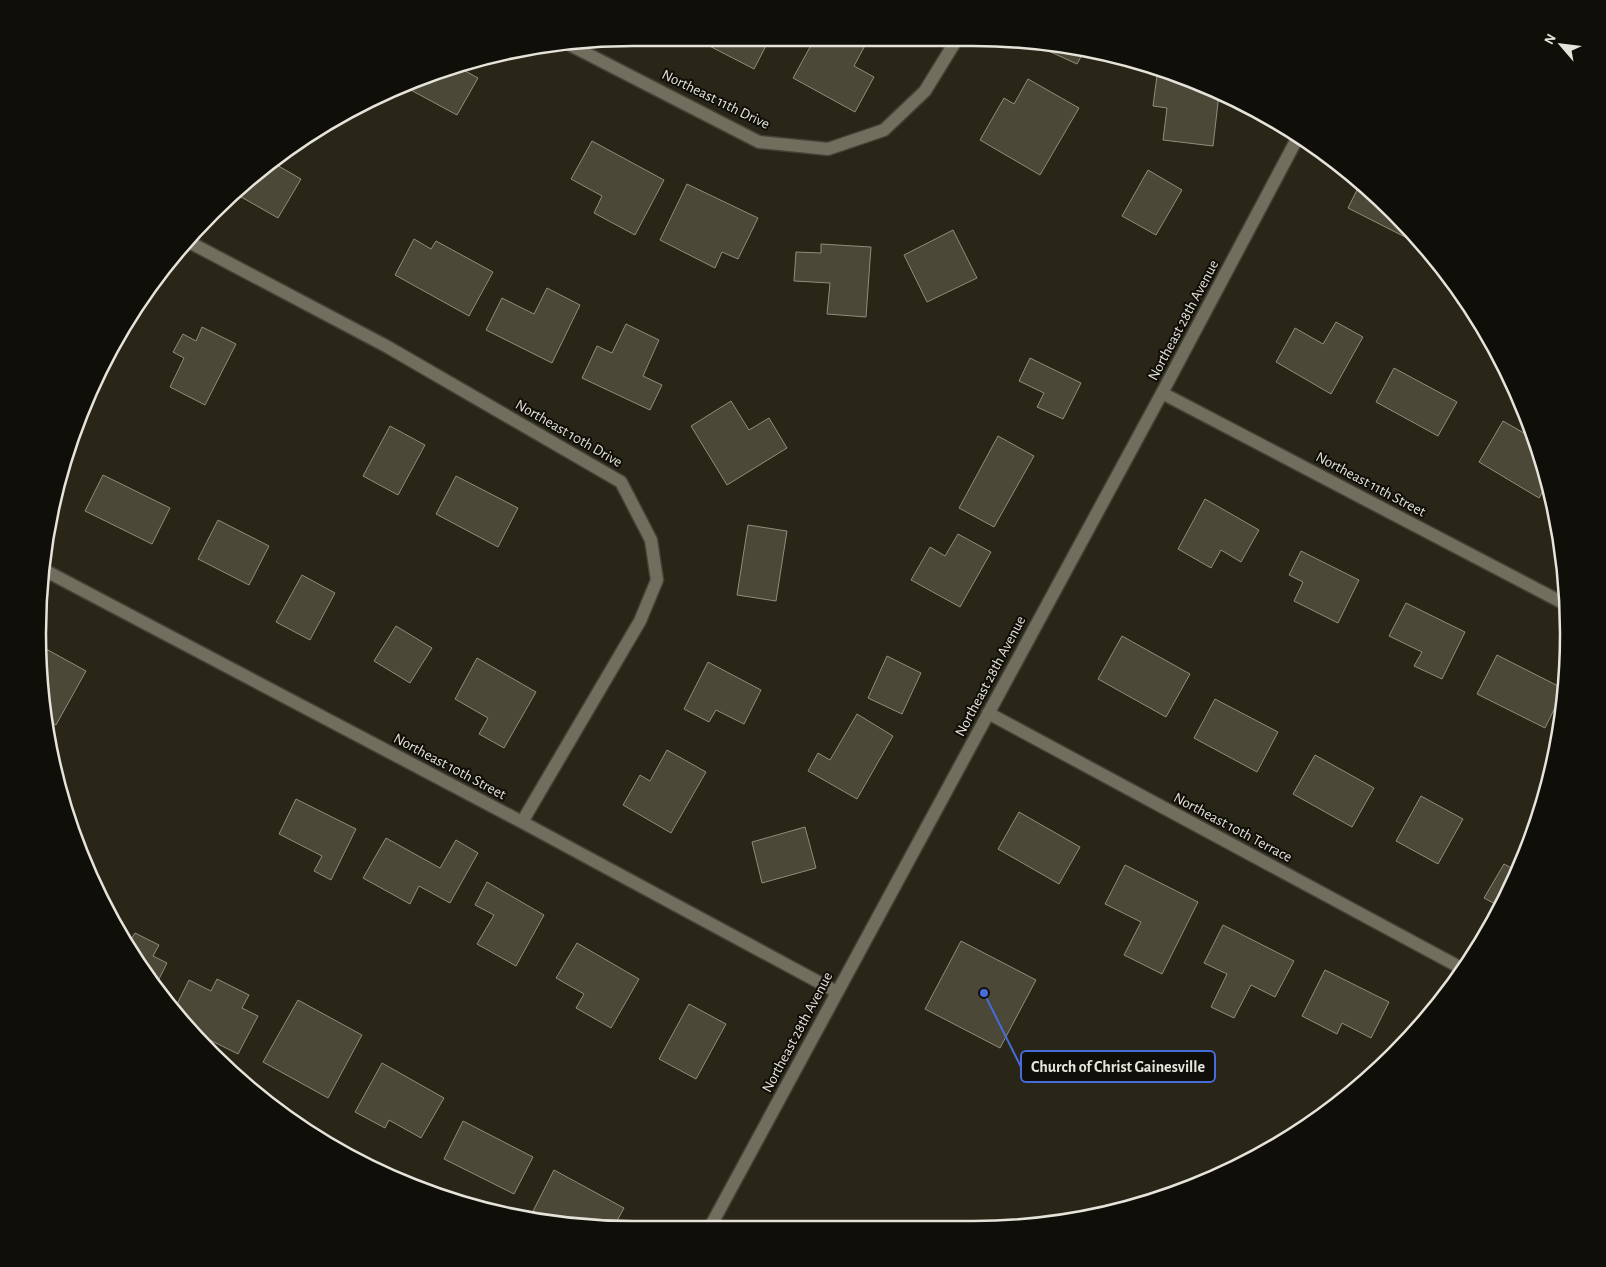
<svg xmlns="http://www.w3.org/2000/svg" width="1606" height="1267" font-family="'Alegreya Sans',sans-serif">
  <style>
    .building { fill: #4b4838; stroke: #918d7c }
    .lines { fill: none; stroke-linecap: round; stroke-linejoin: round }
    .minor-casing { stroke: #444137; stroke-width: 15 }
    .minor { stroke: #726e5e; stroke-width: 12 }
    .labels { text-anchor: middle; stroke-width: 4; stroke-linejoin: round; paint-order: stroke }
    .street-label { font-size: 15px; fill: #e5e3da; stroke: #100e08 }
    .rim { fill: none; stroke: #e5e3da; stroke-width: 2.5 }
    .leader { fill: none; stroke: #456cd8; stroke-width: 2 }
    .callout-dot { fill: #456cd8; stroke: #100e08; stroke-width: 2 }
    .callout { fill: #100e08; stroke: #456cd8; stroke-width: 2 }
    .callout-label { font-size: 16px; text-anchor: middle; font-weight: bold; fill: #e5e3da }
  </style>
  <rect width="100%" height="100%" fill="#292517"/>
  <!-- building -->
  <path class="building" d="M694,38H770L754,69Z
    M815,38H869L854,66L874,77L855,112L793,78Z
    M1046,46L1083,53L1077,64L1044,49Z
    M458,67L478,78L457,115L407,88Z
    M1158,68L1164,69L1219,94L1213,146L1163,140L1167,108L1153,106Z
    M1028,79L1079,108L1040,175L980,140L1004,98L1014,104Z
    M592,141L664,180L635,235L594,213L602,196L571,179Z
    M275,164L301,179L278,218L236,194Z
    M1148,170L1182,190L1156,235L1122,216Z
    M1361,182L1415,238L1413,241L1348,208Z
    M687,184L758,218L738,259L722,252L715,268L660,240Z
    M953,230L977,278L927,302L904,255Z
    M414,239L431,249L436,241L493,272L469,316L395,275Z
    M821,244L871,247L866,317L827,314L830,283L794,281L796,252L821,253Z
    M547,288L580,305L552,363L486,330L502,298L534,314Z
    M1461,295L1472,311L1457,303Z
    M1336,322L1363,337L1331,394L1276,362L1295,328L1323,344Z
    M626,324L659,340L643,376L662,385L650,410L582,378L597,346L612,353Z
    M202,327L236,344L205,405L170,387L184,358L173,352L183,334L196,341Z
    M1030,358L1081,383L1063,419L1037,407L1044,393L1019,381Z
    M1394,368L1457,402L1438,436L1376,402Z
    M731,401L749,430L769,418L787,448L727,485L691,426Z
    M1503,421L1536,440L1547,484L1539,498L1479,462Z
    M390,426L425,445L398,495L363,476Z
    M998,436L1034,456L994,527L959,508Z
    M103,475L170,508L152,544L85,511Z
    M456,476L518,508L498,547L436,514Z
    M1205,499L1259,530L1241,562L1221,550L1211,568L1178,549Z
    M218,520L269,546L249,585L198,559Z
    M748,525L787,531L776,601L737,595Z
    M958,534L991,552L960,607L911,580L930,547L945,556Z
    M1301,551L1359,580L1338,623L1294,601L1303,582L1289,575Z
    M302,575L335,593L310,640L276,622Z
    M1406,603L1465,632L1442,679L1414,666L1422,652L1389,636Z
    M396,626L432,648L410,683L374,661Z
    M1122,636L1190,674L1166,717L1098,679Z
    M39,645L86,671L56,725L49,721Z
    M1497,655L1564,689L1545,728L1477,694Z
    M887,656L921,673L902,714L868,698Z
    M477,658L536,692L504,748L479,734L488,718L455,699Z
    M708,662L761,690L744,724L716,710L709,722L684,709Z
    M1215,699L1278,732L1257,772L1194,738Z
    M857,714L893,736L857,799L808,771L818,753L830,760Z
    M667,750L706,772L671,833L623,805L640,775L650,781Z
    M1315,755L1374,788L1352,827L1293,794Z
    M1421,796L1463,819L1438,864L1396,841Z
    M296,799L356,829L331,880L314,871L322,856L279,834Z
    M1019,812L1080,847L1059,884L998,849Z
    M805,827L816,868L762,883L752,842Z
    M386,838L440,868L456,840L478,853L450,903L419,886L410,904L363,878Z
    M1504,864L1517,871L1507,897L1501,907L1484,898Z
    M1125,865L1198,902L1162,974L1124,955L1141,922L1105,904Z
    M487,882L544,915L516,966L477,944L494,915L475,905Z
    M1223,925L1294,961L1275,997L1251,985L1234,1018L1211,1007L1227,974L1204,963Z
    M135,933L159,945L153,956L167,963L156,985L127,946Z
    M961,941L1036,980L1000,1048L925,1009Z
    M577,943L639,979L611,1028L576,1008L584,994L556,978Z
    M1325,970L1389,1002L1371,1038L1342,1023L1337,1034L1302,1016Z
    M217,979L249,995L242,1008L258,1016L238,1054L188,1029L174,1010L189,980L211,991Z
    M298,1000L362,1035L328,1098L263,1062Z
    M689,1004L726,1024L696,1079L659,1059Z
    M382,1063L444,1098L421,1138L389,1120L385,1128L355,1112Z
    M463,1121L533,1157L514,1194L444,1159Z
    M554,1170L624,1208L613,1228L553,1222L533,1211Z"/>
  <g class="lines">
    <defs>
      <path id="minor" d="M572,46L759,142L828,149L884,130L925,91L957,39
        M189,242L386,346L621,482L651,540L657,580L640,621L522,822
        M1162,393L1565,604
        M46,571L522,822L837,992
        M988,713L1463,969
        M709,1229L1162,393L1298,137"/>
    </defs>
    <!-- minor casing -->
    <use href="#minor" class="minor-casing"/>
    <!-- minor -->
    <use href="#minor" class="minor"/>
  </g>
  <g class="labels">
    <!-- street labels -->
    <g class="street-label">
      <text transform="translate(716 99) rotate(26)" y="5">Northeast 11th Drive</text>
      <text transform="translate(1183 320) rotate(-62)" y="5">Northeast 28th Avenue</text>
      <text transform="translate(569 433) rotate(30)" y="5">Northeast 10th Drive</text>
      <text transform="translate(1371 484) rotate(28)" y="5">Northeast 11th Street</text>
      <text transform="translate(990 676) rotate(-62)" y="5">Northeast 28th Avenue</text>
      <text transform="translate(450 766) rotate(28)" y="5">Northeast 10th Street</text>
      <text transform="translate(1233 827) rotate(28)" y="5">Northeast 10th Terrace</text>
      <text transform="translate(797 1032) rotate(-62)" y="5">Northeast 28th Avenue</text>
    </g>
  </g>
  <!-- crop -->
  <path d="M0 0H1606V1267H0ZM633 46H973A587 587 0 0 1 1560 633V634A587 587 0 0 1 973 1221H633A587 587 0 0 1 46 634V633A587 587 0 0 1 633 46Z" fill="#100e08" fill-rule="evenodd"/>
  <path class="rim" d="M633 46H973A587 587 0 0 1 1560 633V634A587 587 0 0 1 973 1221H633A587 587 0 0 1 46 634V633A587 587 0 0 1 633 46Z"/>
  <!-- callouts -->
  <path class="leader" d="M984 993L1021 1067"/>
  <circle class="callout-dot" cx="984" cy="993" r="5"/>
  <rect class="callout" x="1021" y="1051" width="194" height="31" rx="5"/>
  <g class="callout-label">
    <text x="1118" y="1072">Church of Christ Gainesville</text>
  </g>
  <!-- north arrow -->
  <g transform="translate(1561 45) rotate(298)" stroke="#100e08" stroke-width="4" paint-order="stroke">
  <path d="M0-4L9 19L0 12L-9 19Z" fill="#e5e3da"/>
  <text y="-8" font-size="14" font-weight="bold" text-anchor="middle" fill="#e5e3da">N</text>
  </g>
</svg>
